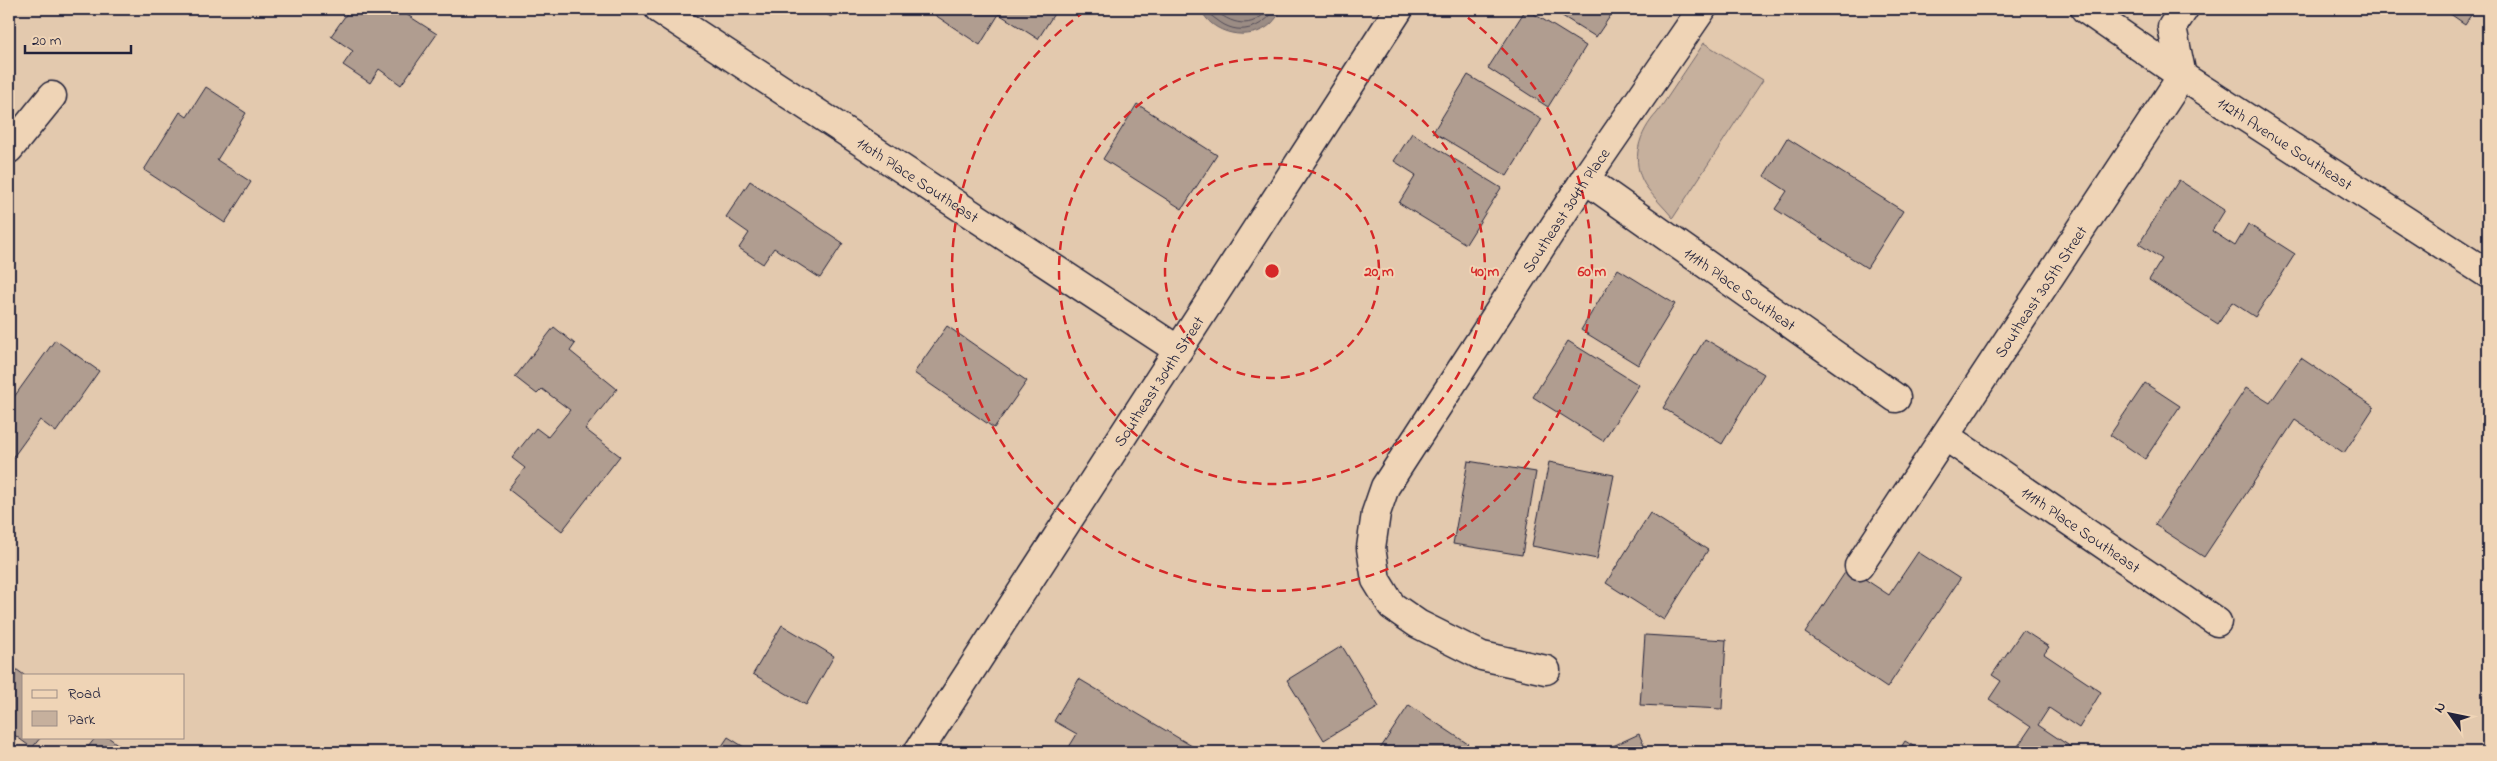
<svg xmlns="http://www.w3.org/2000/svg" width="2497" height="761" font-family="'Indie Flower',sans-serif">
  <style>
    .green { fill: #c6b09d; stroke: #74696c }
    .water { fill: #9b8c84; stroke: #6b6267 }
    .lines { fill: none; stroke-linecap: round; stroke-linejoin: round }
    .shore { stroke: #524c58; stroke-width: 1 }
    .building { fill: #b09d90; stroke: #22223b }
    .minor-casing { stroke: #22223b; stroke-width: 31 }
    .minor { stroke: #efd4b6; stroke-width: 28 }
    .ring { fill: none; stroke: #d62828; stroke-width: 2.5; stroke-dasharray: 9 6 }
    .labels { text-anchor: middle; stroke-width: 4; stroke-linejoin: round; paint-order: stroke }
    .street-label { font-size: 16px; fill: #22223b; stroke: #efd4b6 }
    .centre { fill: #d62828; stroke: #efd4b6; stroke-width: 2.5 }
    .ring-label { font-size: 15px; text-anchor: middle; font-weight: bold; fill: #d62828; stroke: #efd4b6; stroke-width: 4; stroke-linejoin: round; paint-order: stroke }
  </style>
  <rect width="100%" height="100%" fill="#e3c9ae"/>
  <filter id="ink" filterUnits="userSpaceOnUse"><feTurbulence type="fractalNoise" baseFrequency=".02" numOctaves="2"/><feDisplacementMap in="SourceGraphic" scale="10" xChannelSelector="R" yChannelSelector="G"/><feConvolveMatrix kernelMatrix="1 2 1 2 8 2 1 2 1" color-interpolation-filters="sRGB"/></filter>
  <g filter="url(#ink)">
    <!-- green -->
    <path class="green" d="M1704,43L1763,80L1673,218C1664,207 1653,197 1645,185C1630,161 1639,132 1657,113Z"/>
    <!-- water -->
    <path class="water" d="M1201,9H1283C1279,14 1275,20 1271,24C1250,43 1210,34 1201,9Z"/>
    <g class="lines">
      <!-- shore -->
      <path class="shore" d="M1206,9C1208,14 1213,17 1217,20C1238,37 1261,29 1276,9
        M1213,9C1231,24 1252,31 1268,9"/>
    </g>
    <!-- building -->
    <path class="building" d="M350,9H398L437,34L401,85L379,69L370,83L343,65L353,51L331,36Z
      M818,9H836L831,17Z
      M926,9H1057L1038,39L999,14L980,45Z
      M1526,9L1586,46L1548,107L1488,68Z
      M1551,9H1615L1596,37Z
      M2443,9H2475L2465,24Z
      M1468,75L1542,119L1507,176L1433,132Z
      M206,87L246,113L217,160L251,182L225,223L144,170L180,112L187,117Z
      M1137,104L1217,155L1182,209L1103,159Z
      M1412,133L1501,188L1466,244L1399,203L1416,175L1394,161Z
      M1787,138L1903,211L1867,268L1775,209L1787,191L1764,176Z
      M2179,180L2225,210L2212,231L2235,246L2248,224L2295,254L2255,317L2232,302L2218,324L2149,280L2162,259L2139,244Z
      M750,181L843,243L820,278L774,248L763,264L739,248L749,233L726,217Z
      M1618,269L1675,304L1638,365L1581,330Z
      M947,326L1027,381L994,428L914,373Z
      M554,327L575,344L570,351L617,389L585,429L620,456L562,531L508,489L525,468L512,458L536,428L548,437L570,410L542,389L537,394L515,377Z
      M1705,339L1764,374L1722,444L1663,408Z
      M55,340L99,371L56,432L40,420L14,456L9,452V394L14,397Z
      M1568,341L1639,385L1603,441L1533,397Z
      M2301,358L2374,407L2344,453L2295,420L2204,557L2155,525L2246,388L2270,403Z
      M2145,383L2180,406L2145,459L2110,435Z
      M1468,461L1536,472L1522,555L1453,544Z
      M1549,462L1614,475L1597,559L1532,546Z
      M1650,513L1708,550L1664,620L1606,583Z
      M1918,552L1960,579L1887,688L1805,633L1848,568L1889,595Z
      M782,625L834,656L806,705L753,674Z
      M2023,630L2049,647L2044,654L2101,692L2079,728L2049,708L2038,725L2071,747L2068,752H2014L2031,727L1989,699L2001,681L1992,675Z
      M1645,635L1726,640L1722,709L1640,705Z
      M1342,646L1379,707L1324,740L1287,680Z
      M9,664L24,675V737H41L32,748L9,731Z
      M1079,679L1202,752H1066L1077,734L1054,721Z
      M1409,705L1468,744L1463,752H1378Z
      M1639,734L1647,752H1600Z
      M96,737H108L128,752H84Z
      M728,737L752,752H718Z
      M1905,741L1923,752H1898Z"/>
    <g class="lines">
      <defs>
        <g id="minor">
          <path id="s1" d="M659,9L1178,350"/>
          <path id="s2" d="M2085,9L2182,76L2488,274"/>
          <path d="M9,149L52,96"/>
          <path id="s3" d="M1585,179L1896,398"/>
          <path id="s4" d="M1945,436L2217,622"/>
          <path id="s5" d="M1859,566L2182,76L2172,27L2184,9"/>
          <path id="s6" d="M1546,670L1482,656L1418,624L1392,606L1376,580L1371,548L1376,513L1385,487L1585,179L1702,9"/>
          <path id="s7" d="M918,752L1399,9"/>
        </g>
      </defs>
      <!-- minor casing -->
      <use href="#minor" class="minor-casing"/>
      <!-- minor -->
      <use href="#minor" class="minor"/>
    </g>
  </g>
  <!-- distance rings -->
  <g class="ring">
    <circle cx="1272" cy="271" r="107"/>
    <circle cx="1272" cy="271" r="213"/>
    <path d="M1456 9A320 320 0 1 1 1088 9"/>
  </g>
  <g class="labels">
    <!-- street labels -->
    <g class="street-label">
      <text dy="6" stroke="none"><textPath href="#s2" startOffset="241">112th Avenue Southeast</textPath></text>
      <text dy="6" stroke="none"><textPath href="#s1" startOffset="310">110th Place Southeast</textPath></text>
      <text dy="6" stroke="none"><textPath href="#s6" startOffset="625">Southeast 304th Place</textPath></text>
      <text dy="6" stroke="none"><textPath href="#s3" startOffset="190">111th Place Southeat</textPath></text>
      <text dy="6" stroke="none"><textPath href="#s5" startOffset="329">Southeast 305th Street</textPath></text>
      <text dy="6" stroke="none"><textPath href="#s7" startOffset="442">Southeast 304th Street</textPath></text>
      <text dy="6" stroke="none"><textPath href="#s4" startOffset="165">111th Place Southeast</textPath></text>
    </g>
  </g>
  <circle cx="1272" cy="271" r="8" class="centre"/>
  <g class="ring-label">
    <text x="1379" y="276">20 m</text>
    <text x="1485" y="276">40 m</text>
    <text x="1592" y="276">60 m</text>
  </g>
  <!-- margin -->
  <rect width="2497" height="761" fill="none" stroke="#efd4b6" stroke-width="30"/>
  <rect x="15" y="15" width="2467" height="731" fill="none" stroke="#22223b" stroke-width="2" filter="url(#ink)"/>
  <!-- legend -->
  <rect x="22" y="674" width="162" height="65" fill="#efd4b6" stroke="#9d8d85"/>
  <rect x="32" y="690" width="25" height="8" fill="#efd4b6" stroke="#9d8d85"/>
  <text x="68" y="698" font-size="15" fill="#22223b">Road</text>
  <rect x="32" y="711" width="25" height="15" fill="#c6b09d" stroke="#9d8d85"/>
  <text x="68" y="724" font-size="15" fill="#22223b">Park</text>
  <!-- north arrow -->
  <g transform="translate(2450 714) rotate(303)" stroke="#efd4b6" stroke-width="4" paint-order="stroke">
  <path d="M0-4L9 19L0 12L-9 19Z" fill="#22223b"/>
  <text y="-8" font-size="14" font-weight="bold" text-anchor="middle" fill="#22223b">N</text>
  </g>
  <!-- scale -->
  <path d="M25 45v8h106v-8" fill="none" stroke="#22223b" stroke-width="2.5"/>
  <text x="32" y="45" font-size="15" fill="#22223b" stroke="#efd4b6" stroke-width="4" paint-order="stroke">20 m</text>
</svg>
